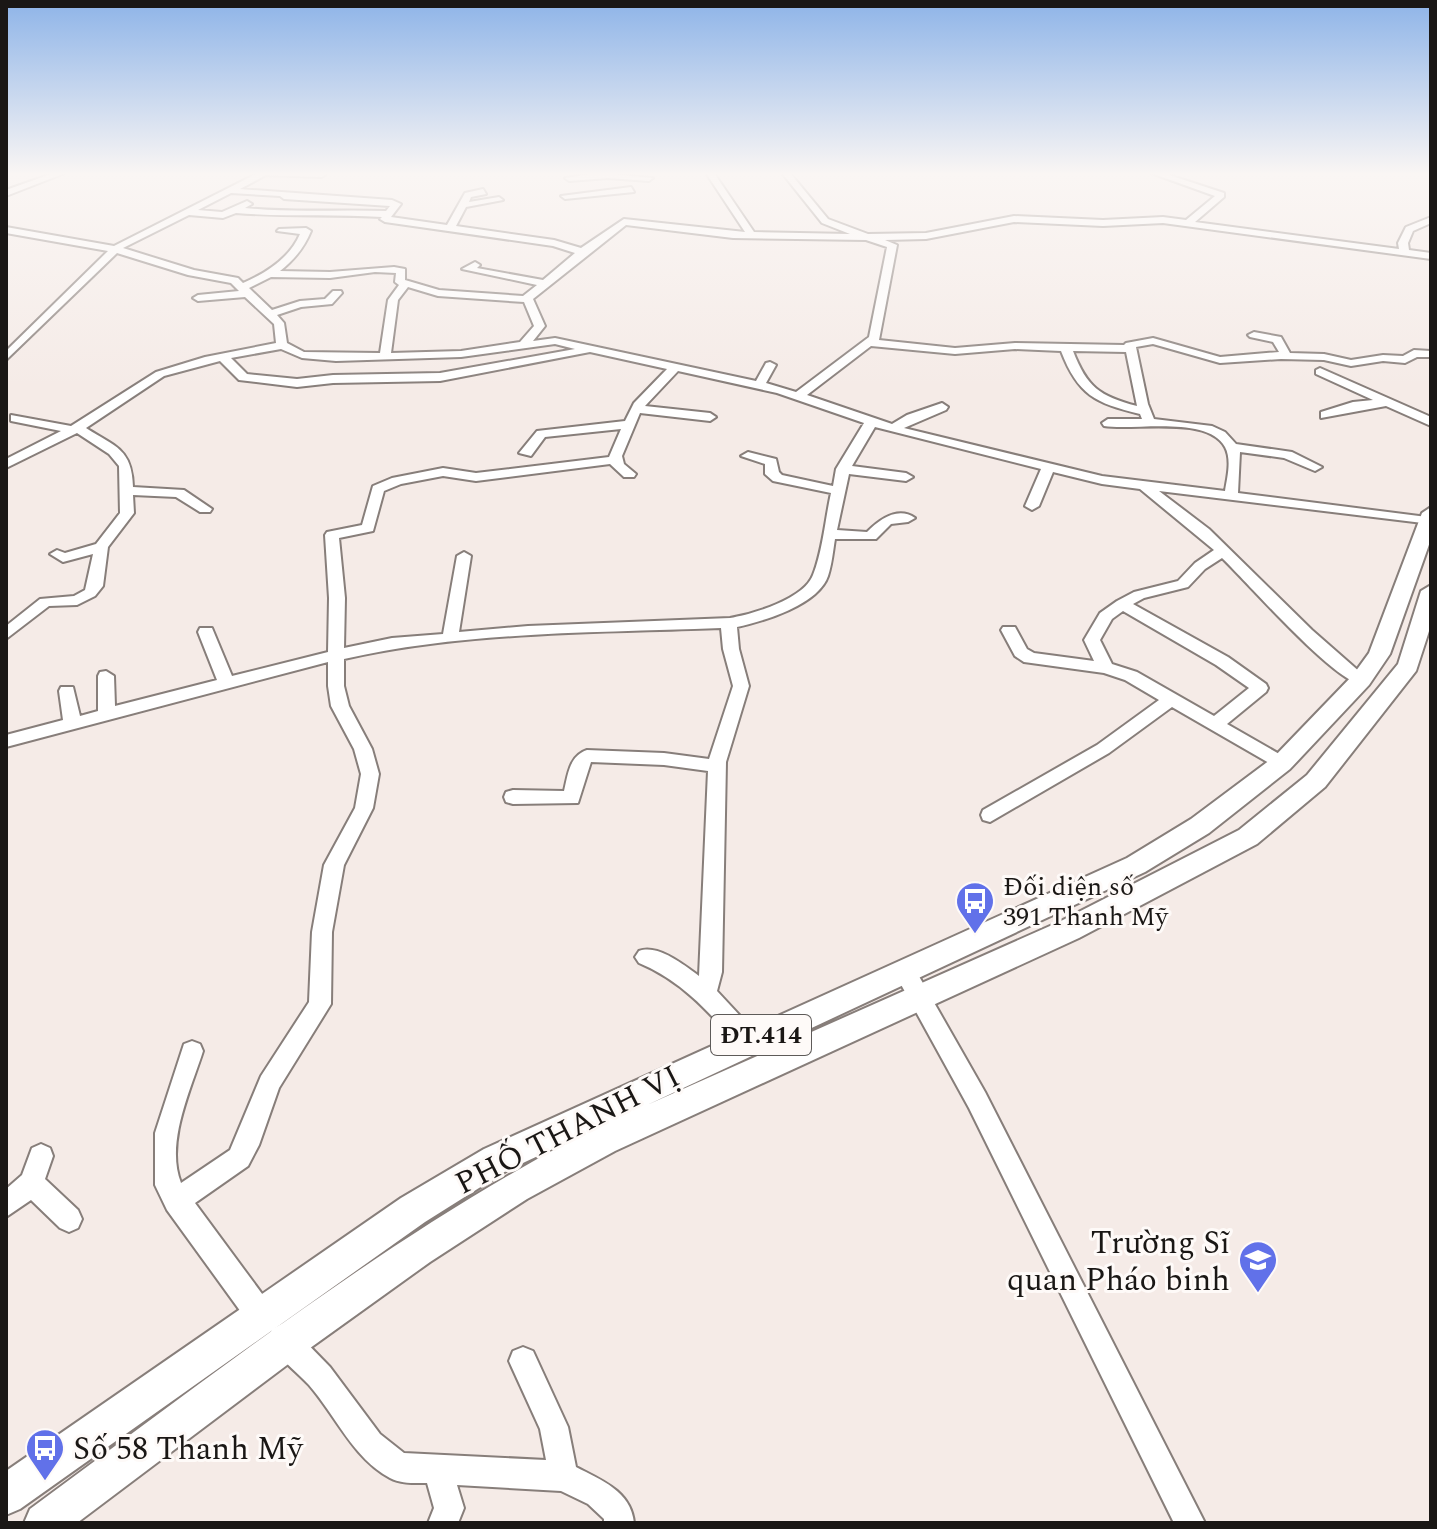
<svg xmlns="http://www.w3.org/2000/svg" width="1437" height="1529" font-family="Spectral,serif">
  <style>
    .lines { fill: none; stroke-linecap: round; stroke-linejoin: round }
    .minor-casing { stroke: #877e7a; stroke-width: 4 }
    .major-casing { stroke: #877e7a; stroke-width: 4 }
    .minor { fill: #fff; fill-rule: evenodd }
    .major { fill: #fff; fill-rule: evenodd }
    .labels { text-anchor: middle; stroke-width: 6; stroke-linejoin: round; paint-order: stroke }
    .shield { fill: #fefaf8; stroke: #5e5b59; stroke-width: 2 }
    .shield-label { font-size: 24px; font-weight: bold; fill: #1a1715 }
    .poi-label { font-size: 26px; fill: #1a1715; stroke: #fefaf8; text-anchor: start }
    .near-street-label { font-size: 32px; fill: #1a1715; stroke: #fefaf8 }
    .near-poi-label { font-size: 32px; fill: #1a1715; stroke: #fefaf8; text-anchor: end }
  </style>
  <rect width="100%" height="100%" fill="#f5ebe7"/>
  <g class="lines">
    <defs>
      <path id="minor" d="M54,173H65L6,196V190Z
        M258,173L326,174L322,177L266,175L240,189L392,200L401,204L391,217L447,225L465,193L483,189L486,194L471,197L469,202L499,197L503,200L466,207L456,226L554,240L581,248L624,219L745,232L706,173H714L754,232L850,234L822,223L782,173H790L828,219L868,234L926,233L1014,216L1103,220L1163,217L1186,220L1215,196L1151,173H1163L1224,193V197L1195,222L1399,249L1398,243L1406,227L1431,217V223L1413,231L1408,243L1409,250L1431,253V259L1163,223L1103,226L1014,222L926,239L885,240L897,245L879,340L955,348L1015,343L1124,345L1126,343L1153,338L1220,357L1279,352L1273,342L1250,337L1248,335L1254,332L1281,337L1290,353L1324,354L1351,360L1383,355L1403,356L1414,350L1431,351V357H1417L1405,363L1383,361L1351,366L1324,360L1281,359L1220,363L1153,344L1136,347L1148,404L1154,419L1212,426L1225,432L1236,444L1292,452L1322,467L1315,471L1284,458L1240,452L1238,493L1427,517L1431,518V524L1159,491L1209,529L1312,630L1369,680L1361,685C1329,676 1250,585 1222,558L1205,569L1188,587L1144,598L1133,604L1228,657L1266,684L1268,688L1266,692L1227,724L1288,759L1291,763L1288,767H1276L1172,707L1109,753L990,822L983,820L981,815L983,810L1097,745L1159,700L1125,680L1104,673L1024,662L1015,656L1001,630L1003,627H1015L1027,649L1034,653L1094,661L1084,640L1100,613L1117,601L1134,592L1178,581L1195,563L1214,550L1140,489L1102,484L1053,472L1039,506L1032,510L1025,506L1041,469L875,427L852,466L906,473L913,477L906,481L849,474L837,530L867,532C880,519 898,506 915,518L908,522L891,524L876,539H835C833,551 832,564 828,576C818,605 764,621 737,627L739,649L749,686L726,762L722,972L717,991L756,1033L759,1040L756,1047L748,1050L740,1047C709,1012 682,981 639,963L635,957L639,951C658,944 684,965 699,976L708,771L664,765L591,762L578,803L513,804L506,802L504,797L506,792L513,790L564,791C568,775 569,756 587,750L664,753L709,759L733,686L723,649L721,628C596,633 467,631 344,659V686L349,706L372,749L379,774L373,808L344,865L332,932L331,1004L279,1088L259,1145L248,1166L195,1203L274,1310L277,1320L274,1328L282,1324L292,1328L330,1367L380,1434L404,1453L546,1460L540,1429L509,1361L513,1351L523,1347L533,1351L568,1427L576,1467C601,1480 631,1491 634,1523H604V1519L588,1504L561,1491L457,1485L464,1508L458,1523H428L434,1508L427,1483C415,1483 401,1484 390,1478C353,1458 336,1416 309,1385C295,1370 276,1357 268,1338L272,1330L264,1333L254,1330L167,1210L155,1185V1133L184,1044L192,1041L200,1044L203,1051C191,1089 165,1143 181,1183L230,1150L261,1076L309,1002L312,932L324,865L355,808L361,774L354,749L331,706L328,686V662L6,747V735L63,720L59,691L61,687H73L80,716L98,711V676L100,672L106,671L114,676L115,706L217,680L198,632L200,628H212L232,676L328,652L329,598L325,535L327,532L362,525L373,486L392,478L443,468L476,473L609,457L621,429L545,437L531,456L519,453L537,431L625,421L634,403L667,369L590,352L440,381L333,383L297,387L239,380L220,361L164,376L86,428C116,447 132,449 133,487L184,490L212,509L210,512H200L176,497L133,495L134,513L108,547L103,586L95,596L77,605L49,606L6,639V626L40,599L74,596L85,590L93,554L63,562L50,554L57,550L65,553L96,544L120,513L119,466L109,454L77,433L6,468V459L61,431L11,421V415L71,426L156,372L205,357L276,343L274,324L245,297L198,301L193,298L198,295L239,291L231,283L188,275L117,253L6,360V351L108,251L6,233V227L114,246ZM231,193L280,196L284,199L390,206L386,211C339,209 292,213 245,208L252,204L247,201L222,212L198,210ZM236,213C285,217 333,214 382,217L380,219L385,222L553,246L575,253L543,280L477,268L480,265L475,262L462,269L537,285L523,296L439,290L405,280V269L394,267L330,272L280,271C294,260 304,248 311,231L306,228L279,229L277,231L300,234C290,258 266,273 243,283L238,278L194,270L123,248L189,215L223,218ZM626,225L733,238L866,240L887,247L869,337L796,392L766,383L776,365L770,362L766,363L756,381L555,338L533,341L545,326L533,299ZM375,272L396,273L395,282L399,285L388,300L380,353L304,352L287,343L284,323L277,315L301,307L332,304L342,293L341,291H333L325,299L300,301L272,310L249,288L271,277L330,278ZM408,287L438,296L524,302L534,326L520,342L461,351L391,353L398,300ZM555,344L575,349L440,373L333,375L297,379L247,374L231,358L281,349L302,358L336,361L461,357ZM871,346L955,354L1015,349L1061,351C1078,395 1095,403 1140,414L1142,419H1108L1102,423L1104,426C1134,431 1207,415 1225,447C1232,460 1227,478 1225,491L1102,476L904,428L946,410L948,407L942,403L907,415L892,424L807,395ZM1073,351L1126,352L1137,406C1099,396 1087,387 1073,351ZM678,371L777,393L864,423L836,469L833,486L782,475L779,472L776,459L748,452L741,456L765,464V474L773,481L831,493C825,520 823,550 813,575C804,599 753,614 730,618L528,626L459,632L471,556L464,552L457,556L443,634L392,638L344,648L345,598L339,538L373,531L384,491L401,484L443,476L476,481L610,464L624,477H634L636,474L624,464L622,456L640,413L710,421L716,417L710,413L645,406ZM1123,611L1216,665L1249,688L1214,716L1137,672L1112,664L1100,640L1112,619Z
        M598,173L653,178L649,181L608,178L569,181L565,178Z
        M631,187L634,192L565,199L561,196Z
        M1320,368L1431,417V426L1386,406L1321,418V412L1353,402L1373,400L1316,374V370Z
        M904,961L912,964L985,1092L1205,1523H1174L969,1108L893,970L896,964Z
        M41,1144L50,1148L53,1156L45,1179L78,1210L82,1219L78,1228L69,1232L60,1228L31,1200L6,1217V1189L22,1175L32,1148Z"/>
      <path id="major" d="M1431,507V539L1390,654L1369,685L1290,769L1209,833L1145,872L647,1105L1059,922L1239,830L1307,775L1398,664L1421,591L1431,585V625L1416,671L1325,787L1257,844L1079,938L615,1151L527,1199L430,1262L299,1356L77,1523H24L30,1509C206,1380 379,1243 572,1140L506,1171L425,1222L20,1509L6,1515V1471L401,1198L484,1149L1127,858L1191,819L1274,757L1353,675L1369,653L1422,513Z"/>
    </defs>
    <!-- minor casing -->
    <use href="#minor" class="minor-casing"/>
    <!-- major casing -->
    <use href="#major" class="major-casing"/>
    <!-- minor -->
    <use href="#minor" class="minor"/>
    <!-- major -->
    <use href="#major" class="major"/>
  </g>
  <!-- sky -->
  <linearGradient id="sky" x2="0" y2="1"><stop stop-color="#8eb4e8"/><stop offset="0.45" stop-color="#faf6f4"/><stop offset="1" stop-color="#faf6f4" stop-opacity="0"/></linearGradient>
  <rect width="1437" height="387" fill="url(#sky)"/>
  <!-- icons -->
  <defs>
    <symbol id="bus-pin" viewBox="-11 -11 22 30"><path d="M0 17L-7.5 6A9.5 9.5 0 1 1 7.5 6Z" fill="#6171e9" stroke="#fefaf8"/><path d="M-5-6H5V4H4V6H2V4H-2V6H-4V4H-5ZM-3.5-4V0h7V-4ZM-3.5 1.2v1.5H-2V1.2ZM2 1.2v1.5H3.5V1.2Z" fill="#fff"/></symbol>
    <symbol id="university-pin" viewBox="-11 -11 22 30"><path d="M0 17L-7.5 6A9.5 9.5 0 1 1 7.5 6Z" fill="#6171e9" stroke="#fefaf8"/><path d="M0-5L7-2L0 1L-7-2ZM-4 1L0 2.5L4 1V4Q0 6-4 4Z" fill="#fff"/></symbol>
  </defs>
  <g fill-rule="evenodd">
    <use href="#bus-pin" x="953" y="879" width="44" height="60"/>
    <use href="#university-pin" x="1236" y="1238" width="44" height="60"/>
    <use href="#bus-pin" x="23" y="1426" width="44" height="60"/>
  </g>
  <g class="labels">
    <!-- shield labels -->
    <rect class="shield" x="711" y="1015" width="100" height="40" rx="6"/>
    <g class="shield-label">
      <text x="761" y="1043">ĐT.414</text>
    </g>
    <!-- poi labels -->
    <g class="poi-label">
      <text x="1003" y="895">Đối diện số<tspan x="1003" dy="30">391 Thanh Mỹ</tspan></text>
    </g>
    <!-- near-street labels -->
    <g class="near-street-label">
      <text transform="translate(567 1129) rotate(-27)" y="11">PHỐ THANH VỊ</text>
    </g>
    <!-- near-poi labels -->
    <g class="near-poi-label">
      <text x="1230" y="1253">Trường Sĩ<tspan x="1230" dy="37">quan Pháo binh</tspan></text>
      <text x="73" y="1459" text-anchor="start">Số 58 Thanh Mỹ</text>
    </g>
  </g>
  <!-- border -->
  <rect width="1437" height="1529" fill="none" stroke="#1a1715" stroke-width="16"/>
</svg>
